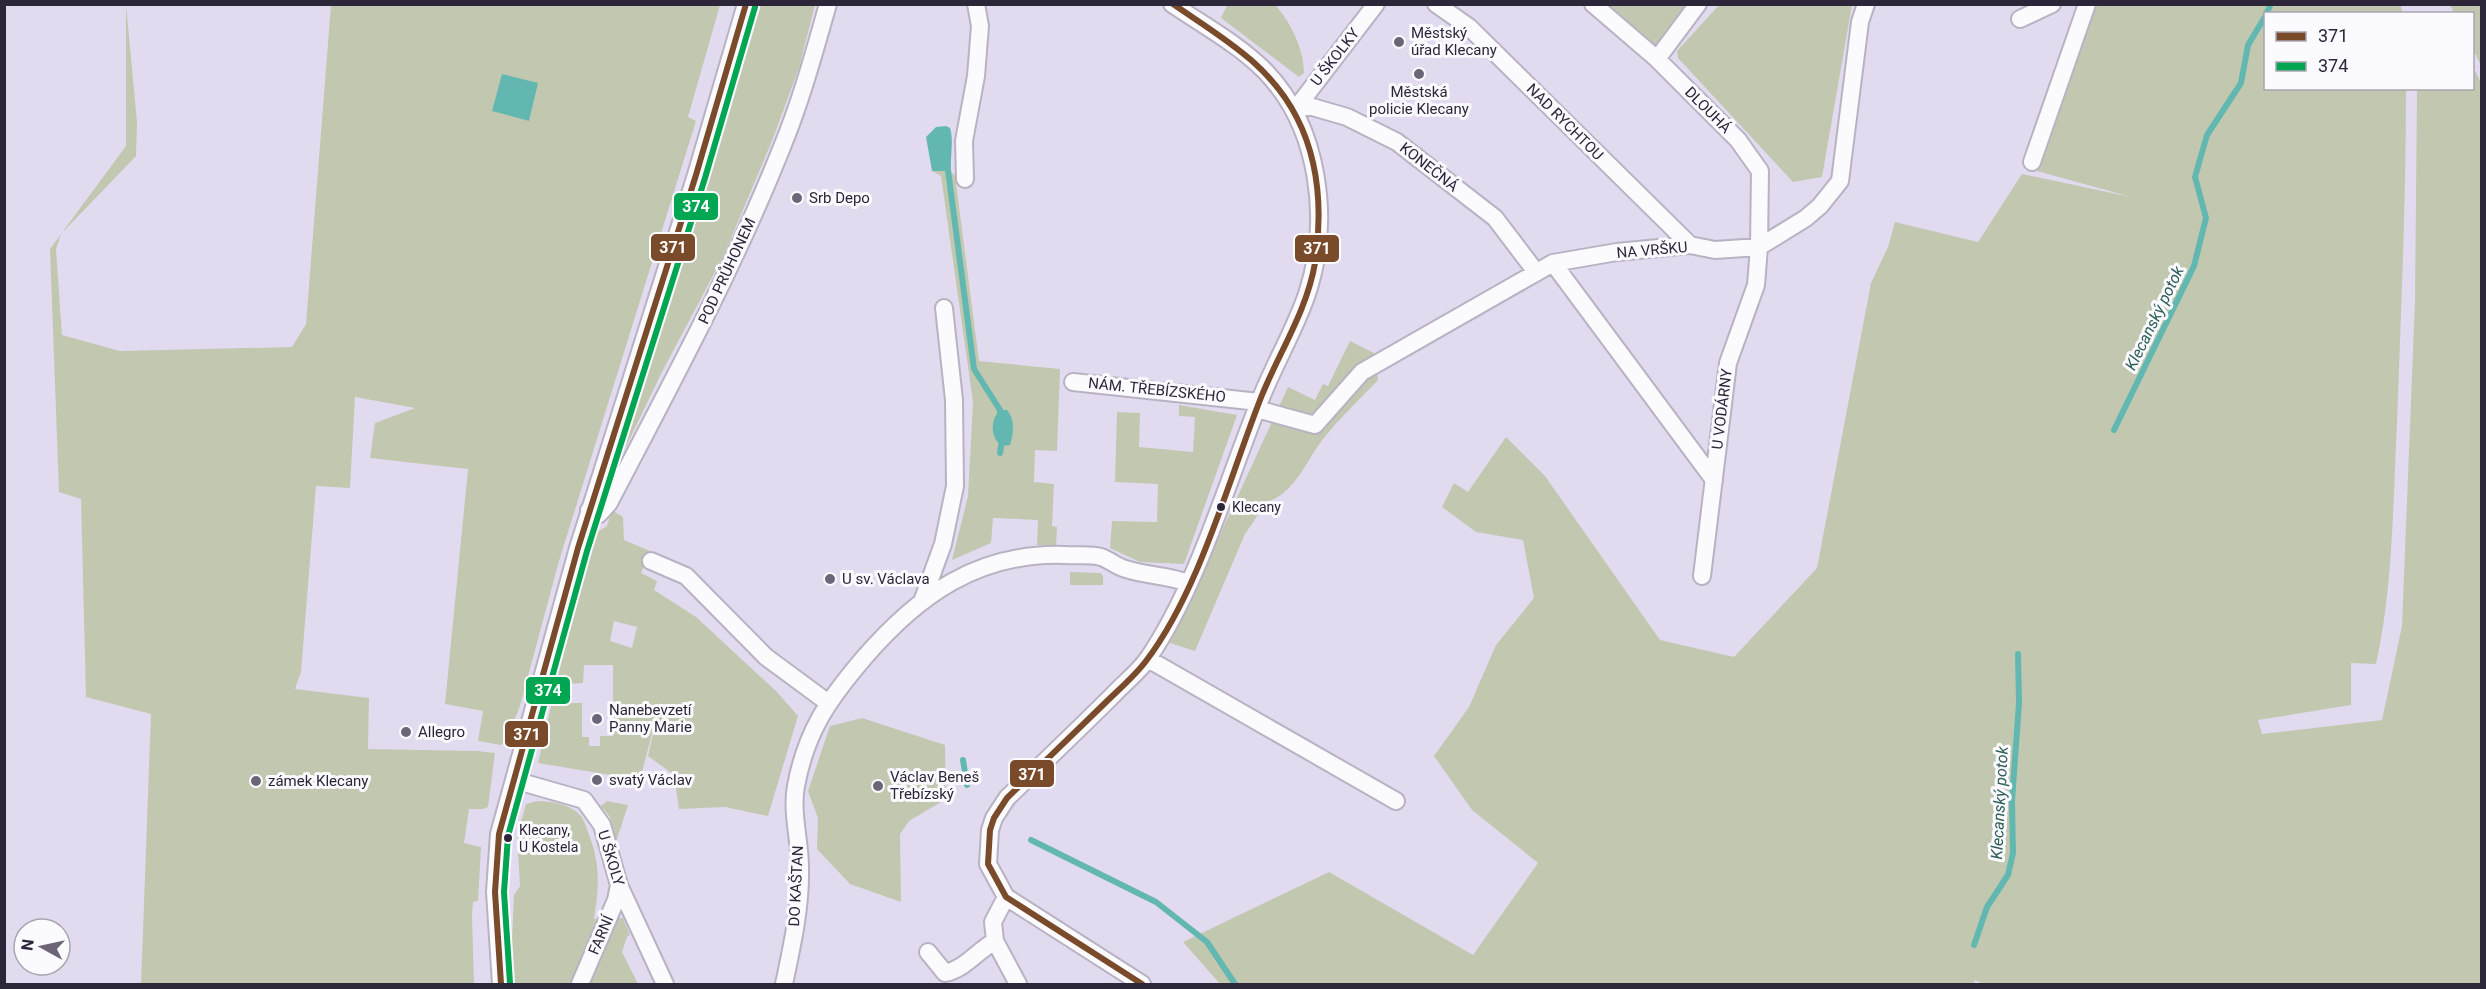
<svg xmlns="http://www.w3.org/2000/svg" width="2486" height="989" font-family="Roboto,sans-serif">
  <style>
    .green { fill: #c2c8b0; fill-rule: evenodd }
    .water { fill: #62b8b1 }
    .lines { fill: none; stroke-linecap: round; stroke-linejoin: round }
    .stream { stroke: #62b8b1; stroke-width: 6 }
    .street-casing { stroke: #b8b2c3; stroke-width: 20 }
    .street { stroke: #fbfafd; stroke-width: 16 }
    .bus-1-casing { stroke: #fbfaff; stroke-width: 10 }
    .bus-2-casing { stroke: #fbfaff; stroke-width: 10 }
    .bus-1 { stroke: #7a4b2a; stroke-width: 6 }
    .bus-2 { stroke: #00a651; stroke-width: 6 }
    .poi-dot { fill: #6c6578; stroke: #fbfaff; stroke-width: 2 }
    .bus-dot { fill: #2c2638; stroke: #fbfaff; stroke-width: 2 }
    .labels { text-anchor: middle; stroke-width: 6; stroke-linejoin: round; paint-order: stroke }
    .bus-label { font-size: 14px; fill: #2c2638; stroke: #fbfaff; text-anchor: start }
    .poi-label { font-size: 15px; fill: #2c2638; stroke: #fbfaff; text-anchor: start }
    .street-label { font-size: 15px; fill: #2c2638; stroke: #fbfaff }
    .water-label { font-size: 16px; font-style: italic; fill: #2d5f56; stroke: #fbfaff }
    .line-badge { stroke: #fbfaff; stroke-width: 2 }
    .badge-label { font-size: 16px; text-anchor: middle; font-weight: bold; fill: #fff }
  </style>
  <rect width="100%" height="100%" fill="#e2dbf0"/>
  <!-- green -->
  <path class="green" d="M126,5L137,122L136,156L61,234L56,249L62,335L120,351L292,347L306,324L331,5H720L688,117L696,121L559,561L520,706L506,742L501,745L478,741L483,711L445,704L468,469L370,458L375,423L415,408L355,397L350,488L316,486L301,672L295,689L369,698L368,749L477,751L495,753L488,807L483,809H469L464,843L481,847L478,901L473,902L472,915L474,984H141L151,714L86,697L81,499L59,492L50,249L126,146Z
    M761,5H815L799,68L772,141L724,255L662,372L608,484L639,394Z
    M1227,5H1275C1291,22 1304,50 1304,73L1299,77L1221,18Z
    M1608,5H1691L1655,46Z
    M1719,5H1852L1822,177L1793,182L1678,58L1677,51Z
    M2093,5H2401L2402,13L2266,14V88L2406,89C2406,201 2401,312 2397,424C2393,502 2393,588 2376,664L2351,663V705L2258,720L2262,734L2382,720L2402,626L2415,301L2417,89L2472,88L2473,67L2482,84L2481,984H1983L1975,980L1973,984H1220L1183,942L1329,872L1473,955L1538,863L1472,810L1434,756L1469,707L1496,645L1534,598L1523,540L1476,532L1442,507L1454,483L1468,492L1506,437L1545,476L1660,640L1734,657L1817,568L1871,283L1888,247L1895,222L1978,242L2022,174L2131,197L2037,171Z
    M2450,5H2481V66L2473,49L2472,14L2454,13Z
    M948,170L955,175L979,361L1060,369L1057,451L1035,450L1034,482L1054,484L1052,526L1057,527L1056,546L1037,545L1038,520L993,518L991,543L952,560L968,496L973,402L941,176L932,171Z
    M1350,341L1374,353L1378,380C1360,399 1340,418 1323,439C1308,458 1295,493 1269,501L1262,513L1260,512L1245,534L1195,651L1170,643L1288,387L1315,400L1323,384L1328,386Z
    M1179,405L1237,415L1184,564L1140,562L1110,548L1112,521L1157,522L1158,484L1115,482L1117,412L1140,413L1139,447L1193,452L1195,417L1179,416Z
    M615,512L623,517L624,540L650,551L641,573L657,581L654,590L696,617L777,692L798,716L768,816L725,807L679,809L674,775L648,756L661,699L640,780L538,763C556,686 572,607 597,532L607,526L611,513ZM614,621L637,627L632,648L610,641ZM584,665H613V736H600V746H589V737H582V703H569V684L583,683Z
    M1070,572L1101,573L1103,576V585H1070Z
    M862,718L945,745L946,799L909,821L900,834L901,902L850,884L817,849L818,818L808,791L830,726Z
    M537,801C551,801 570,804 580,815C584,819 586,827 588,832C601,865 599,885 594,919L623,918L630,935L627,937L622,952L638,984H510L514,895L520,886L517,836L526,804Z
    M607,801L628,805L616,842L610,817L601,806Z"/>
  <!-- water -->
  <path class="water" d="M502,74L538,83L529,121L492,111Z
    M946,126L950,128C954,139 950,158 951,171H932L926,137L936,127Z
    M1000,410H1007C1015,419 1014,433 1010,445L1002,446C990,438 990,420 1000,410Z"/>
  <g class="lines">
    <!-- stream -->
    <path class="stream" d="M2266,14L2271,4
      M948,170L974,369L1000,410V418
      M2114,430L2194,266L2206,218L2195,177L2207,135L2241,83L2248,45L2266,15
      M1000,453L1002,440
      M963,760L967,785
      M1031,840L1156,902L1207,942L1235,984
      M1974,945L1987,907L2008,875L2013,853L2012,801L2019,703L2018,654"/>
    <defs>
      <path id="street" d="M1436,4L1469,27L1690,245
        M1593,4L1657,59L1738,140L1760,171L1759,247L1756,285L1728,363L1702,576
        M2020,19L2052,4
        M1657,59L1698,4
        M1294,111L1309,106L1347,117L1397,142L1495,218L1536,272
        M1294,111L1376,4
        M2032,162L2087,4
        M965,179L964,141L976,76L980,26L976,4
        M1553,263L1714,480
        M1073,382L1259,402
        M1257,409L1315,425L1362,372L1553,263L1617,252L1690,245L1715,250L1759,247L1806,218L1820,206L1840,181L1860,22L1866,4
        M589,510L599,514L609,503C670,386 733,270 782,147C801,101 814,53 828,4
        M651,561L686,576L766,657L827,702
        M923,599L943,544L955,486L954,400L944,308
        M1148,659L1396,801
        M514,780L584,800L602,825L619,885L665,984
        M1006,897L993,922L995,941L1018,984
        M928,952L945,973C965,969 977,951 995,941
        M501,984L495,892L499,834L578,548L696,175L746,4
        M580,984L616,900L619,885
        M784,984C792,946 801,907 800,867C800,841 791,812 796,786C806,732 828,700 863,659C918,595 978,552 1065,555C1076,556 1091,554 1101,557C1110,560 1117,567 1126,569C1147,576 1168,575 1188,583
        M1142,984L1006,897L988,864L990,830L994,818L1007,798C1042,764 1078,730 1113,695C1124,683 1140,671 1149,657C1198,584 1226,485 1259,403C1273,366 1294,332 1307,294C1331,221 1320,128 1265,71C1238,44 1203,25 1172,4"/>
    </defs>
    <!-- street casing -->
    <use href="#street" class="street-casing"/>
    <!-- street -->
    <use href="#street" class="street"/>
    <defs>
      <path id="bus-1" d="M501,984L495,892L499,834L578,548L696,175L746,4
        M1142,984L1006,897L988,864L990,830L994,818L1007,798C1039,767 1071,736 1103,705C1117,691 1134,677 1146,661C1200,590 1229,478 1262,395C1280,351 1307,310 1315,263C1322,215 1320,163 1297,118C1270,64 1221,37 1173,4"/>
      <path id="bus-2" d="M510,983L504,892L508,836L587,551L705,178L755,7"/>
    </defs>
    <!-- bus-1 casing -->
    <use href="#bus-1" class="bus-1-casing"/>
    <!-- bus-2 casing -->
    <use href="#bus-2" class="bus-2-casing"/>
    <!-- bus-1 -->
    <use href="#bus-1" class="bus-1"/>
    <!-- bus-2 -->
    <use href="#bus-2" class="bus-2"/>
  </g>
  <!-- markers -->
  <g class="poi-dot">
    <circle cx="1399" cy="42" r="6"/>
    <circle cx="1419" cy="74" r="6"/>
    <circle cx="797" cy="198" r="6"/>
    <circle cx="830" cy="579" r="6"/>
    <circle cx="597" cy="719" r="6"/>
    <circle cx="406" cy="732" r="6"/>
    <circle cx="597" cy="780" r="6"/>
    <circle cx="256" cy="781" r="6"/>
    <circle cx="878" cy="786" r="6"/>
  </g>
  <g class="bus-dot">
    <circle cx="1221" cy="507" r="5"/>
    <circle cx="508" cy="838" r="5"/>
  </g>
  <g class="labels">
    <!-- bus labels -->
    <g class="bus-label">
      <text x="1232" y="512">Klecany</text>
      <text x="519" y="835">Klecany,<tspan x="519" dy="17">U Kostela</tspan></text>
    </g>
    <!-- poi labels -->
    <g class="poi-label">
      <text x="1411" y="38">Městský<tspan x="1411" dy="17">úřad Klecany</tspan></text>
      <text x="1419" y="97" text-anchor="middle">Městská<tspan x="1419" dy="17">policie Klecany</tspan></text>
      <text x="809" y="203">Srb Depo</text>
      <text x="842" y="584">U sv. Václava</text>
      <text x="609" y="715">Nanebevzetí<tspan x="609" dy="17">Panny Marie</tspan></text>
      <text x="418" y="737">Allegro</text>
      <text x="890" y="782">Václav Beneš<tspan x="890" dy="17">Třebízský</tspan></text>
      <text x="609" y="785">svatý Václav</text>
      <text x="268" y="786">zámek Klecany</text>
    </g>
    <!-- street labels -->
    <g class="street-label">
      <text transform="translate(1335 57) rotate(-52)" y="5">U ŠKOLKY</text>
      <text transform="translate(1708 110) rotate(45)" y="5">DLOUHÁ</text>
      <text transform="translate(1565 122) rotate(45)" y="5">NAD RYCHTOU</text>
      <text transform="translate(1429 167) rotate(38)" y="5">KONEČNÁ</text>
      <text transform="translate(1652 250) rotate(-5)" y="5">NA VRŠKU</text>
      <text transform="translate(727 271) rotate(-65)" y="5">POD PRŮHONEM</text>
      <text transform="translate(1157 390) rotate(6)" y="5">NÁM. TŘEBÍZSKÉHO</text>
      <text transform="translate(1722 409) rotate(-83)" y="5">U VODÁRNY</text>
      <text transform="translate(611 858) rotate(73)" y="5">U ŠKOLY</text>
      <text transform="translate(796 886) rotate(-87)" y="5">DO KAŠTAN</text>
      <text transform="translate(601 935) rotate(-67)" y="5">FARNÍ</text>
    </g>
    <!-- water labels -->
    <g class="water-label">
      <text transform="translate(2154 318) rotate(-64)" y="6">Klecanský potok</text>
      <text transform="translate(1999 803) rotate(-87)" y="6">Klecanský potok</text>
    </g>
  </g>
  <g class="line-badge">
    <rect x="673" y="192" width="46" height="29" rx="6" fill="#00a651"/>
    <rect x="650" y="233" width="46" height="29" rx="6" fill="#7a4b2a"/>
    <rect x="1294" y="234" width="46" height="29" rx="6" fill="#7a4b2a"/>
    <rect x="525" y="676" width="46" height="29" rx="6" fill="#00a651"/>
    <rect x="504" y="720" width="45" height="28" rx="6" fill="#7a4b2a"/>
    <rect x="1009" y="759" width="46" height="29" rx="6" fill="#7a4b2a"/>
  </g>
  <g class="badge-label">
    <text x="696" y="212">374</text>
    <text x="673" y="253">371</text>
    <text x="1317" y="254">371</text>
    <text x="548" y="696">374</text>
    <text x="527" y="740">371</text>
    <text x="1032" y="780">371</text>
  </g>
  <!-- border -->
  <rect width="2486" height="989" fill="none" stroke="#2c2638" stroke-width="12"/>
  <!-- legend -->
  <rect x="2264" y="12" width="210" height="78" fill="#fbfaff" stroke="#a8a5af" stroke-width="1.5"/>
  <rect x="2276" y="32" width="30" height="9" fill="#7a4b2a" stroke="#a8a5af" stroke-width="1.5"/>
  <text x="2318" y="42" font-size="18" fill="#2c2638">371</text>
  <rect x="2276" y="62" width="30" height="9" fill="#00a651" stroke="#a8a5af" stroke-width="1.5"/>
  <text x="2318" y="72" font-size="18" fill="#2c2638">374</text>
  <!-- north arrow -->
  <g transform="translate(42 947) rotate(278)"><circle r="28" fill="#fbfaff" stroke="#a8a5af" stroke-width="1.5"/>
  <path d="M0-4.5L10 22L0 15L-10 22Z" fill="#6c6578"/>
  <text y="-9" font-size="16" font-weight="bold" text-anchor="middle" fill="#2c2638">N</text>
  </g>
</svg>
